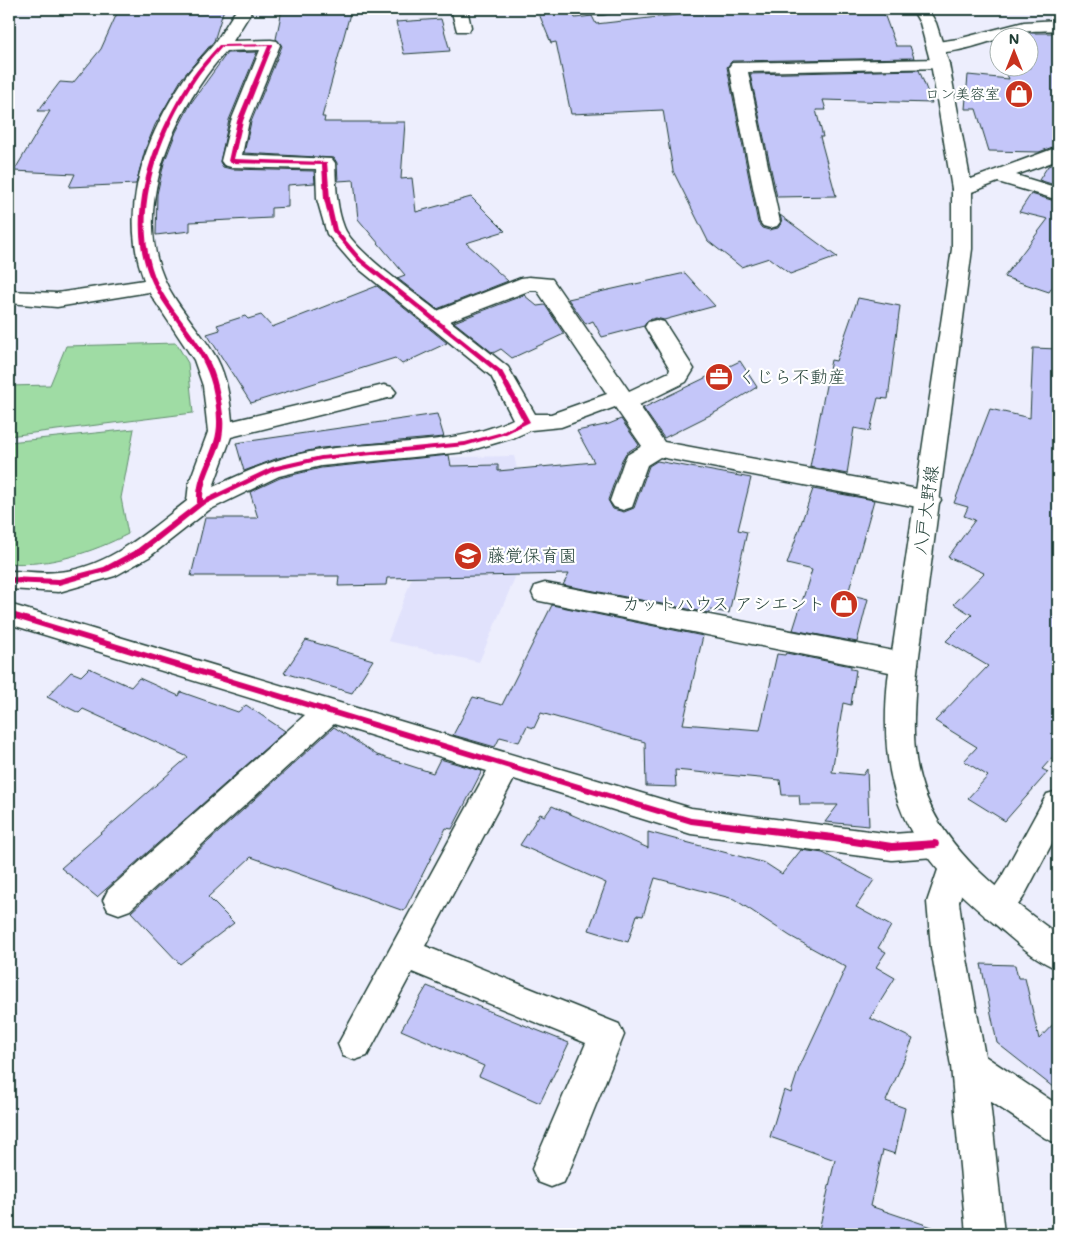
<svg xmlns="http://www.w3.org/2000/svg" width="1067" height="1243" font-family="Mali,'Klee One',sans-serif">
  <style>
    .built { fill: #e1e2fc }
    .green { fill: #9fdca4; stroke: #5f8c6c }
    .building { fill: #c4c6f9; stroke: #1f3d34 }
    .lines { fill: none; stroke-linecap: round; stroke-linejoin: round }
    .minor-casing { stroke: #1f3d34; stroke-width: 3 }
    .major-casing { stroke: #1f3d34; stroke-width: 3 }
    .minor { fill: #fff; fill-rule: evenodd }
    .major { fill: #fff; fill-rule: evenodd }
    .cycleway-casing { stroke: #fff; stroke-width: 3 }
    .cycleway { fill: #d6006c; fill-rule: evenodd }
    .labels { text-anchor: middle; stroke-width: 4.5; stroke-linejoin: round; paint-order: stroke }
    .far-poi-label { font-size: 15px; fill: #1f3d34; stroke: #fff; text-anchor: end }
    .poi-label { font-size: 18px; fill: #1f3d34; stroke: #fff; text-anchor: start }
    .street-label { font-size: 18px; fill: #1f3d34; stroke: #fff }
  </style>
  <rect width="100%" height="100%" fill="#edeefd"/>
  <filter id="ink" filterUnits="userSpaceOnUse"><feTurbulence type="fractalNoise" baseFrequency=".02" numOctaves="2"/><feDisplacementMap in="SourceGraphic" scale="10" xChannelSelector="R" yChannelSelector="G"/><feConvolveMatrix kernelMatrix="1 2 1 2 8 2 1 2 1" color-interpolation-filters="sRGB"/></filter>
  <g filter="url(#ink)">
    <!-- built -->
    <path class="built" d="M514,456L533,535L479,662L388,641L412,578L417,458Z"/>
    <!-- green -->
    <path class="green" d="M176,343L188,363L193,413L9,436V386L50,385L66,346Z
      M134,429L121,498L128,534C93,552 49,567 9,563V442Z"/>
    <!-- building -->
    <path class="building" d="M119,9H224L214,41L182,78L155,125L145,150L136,184L69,187L75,174L14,171L50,111H38L60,82L73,83L101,49Z
      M537,9H572L575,18L592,16L596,24L694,13L692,9H766L771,16L858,11L859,9L883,11L896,46H910L914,58L732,61L727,67L758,223L762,228L769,230L778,228L782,222L780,215L837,257L790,274L769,258L741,267L708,241L673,171L663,110L571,114L556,42L551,43Z
      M282,10H351L322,117H325L324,122H405L401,179L412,178L416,212L471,197L505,231L466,243L508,281L437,309L397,278L405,275L358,219L354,180L338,181L337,163L334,158L244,153L251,122L282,46L276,39Z
      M441,19L450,51L404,54L396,22Z
      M1027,33H1058V145L1039,152L989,151L976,109H965L968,75L1009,79L1004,68H1030V38H1009Z
      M257,52L229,120L220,162L223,167L231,169L314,171L315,183L288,185V207L271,208V218L190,222V231L156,235L157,194L164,163L176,132L191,103L227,53Z
      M919,70L932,103L823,100L826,110H816L823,137H820L836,196L777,197L750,74Z
      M1058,162V186L1039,180L1048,166Z
      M1031,194L1058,202V279L1049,292L1004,277L1048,219L1019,212Z
      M685,273L715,306L664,320L656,318L648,320L644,326L602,337L593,321L586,324L568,299Z
      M377,286L447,343L402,364L395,358L251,403L207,334L220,330L217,325L245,316L248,319L261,315L272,327Z
      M524,295L537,306L545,305L564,334L512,358L501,349L493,353L454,322Z
      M858,298L900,306L888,399L878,398L870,431L854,428L847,474L810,467L831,360L836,361Z
      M1033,348L1058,349V751L1042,769L1048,772L1005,821L968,798L988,776L964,761L977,747L935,721L988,666L946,641L972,615L954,604L984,573L948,557L975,520L964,516L968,507L954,503L990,409L1030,418Z
      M740,361L757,387L718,411L664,438L643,408Z
      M437,414L444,437L321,448L278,458L244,471L236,443Z
      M621,419L639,445L626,453L622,460L608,500L613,509L624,512L634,508L649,466L657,461L751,478L738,530L747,532L729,613L710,610L709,613L563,585L569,574L387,578L386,585L338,586L339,576H191L205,518H258L250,492L280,478L321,468L449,455L451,466L498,465V471L594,462L577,431L609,424Z
      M813,489L874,500L848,594L868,599L857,642L793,630L812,570L787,564Z
      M552,605L703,636L683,724L760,730L777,654L785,655L786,653L851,666V669L856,670L851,705L843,703L832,772L863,775L867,769L869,826L825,822L838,805H800L799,795H782L780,780L675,770L676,787L646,786L645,742L541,713L534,728L527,726L519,742L500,737L495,747L453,735L473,697L502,705Z
      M306,640L373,660L352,693L284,673Z
      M89,668L131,687L139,678L179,696L181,692L238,712L246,705L285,731L97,897L61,868L188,757L83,709L79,713L47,697L71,672L81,676Z
      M334,727L377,755L433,773L440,759L482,771L452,829L446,828L404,911L251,857L208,897L234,923L180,964L131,912Z
      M552,806L648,848V832L765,863L782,874L801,850L823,853L874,880L856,907L891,926L878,948L886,952L876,967L895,978L870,1018L913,1039L886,1101L905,1108L895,1154L883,1150L870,1206L938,1229V1234H818L835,1160L770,1137L784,1090L791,1093L799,1068L846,967L790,936L734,899L655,878L643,916L637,915L628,942L589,930L606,883L520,845L540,814L545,816Z
      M981,964L1015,965L1018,978H1025L1039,1039L1058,1019V1091L997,1043Z
      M427,986L569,1043L540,1103L479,1076L484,1066L401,1030Z"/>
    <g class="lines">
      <defs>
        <path id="minor" d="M237,9H253L233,41L271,40L277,41L280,45L249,121L242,155L332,159L335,163C336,184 336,207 344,227C352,250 416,294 437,311L521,278L529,277L552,279L629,391L669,372L670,369L645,327L648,322L656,320L664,322L694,369L686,382L639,405L664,442L928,491L937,494L941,500L937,506L928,509L660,457L647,465L632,507L623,510L614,507L610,501L624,461L627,455L642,446L615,407L561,427L531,430L513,438L465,452L321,466L279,476L209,510L149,557L115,576L59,592L9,589V571C25,571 42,574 58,572C109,568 149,530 187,501L189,483L208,432L203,386L194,360L149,292L57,307L9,303V291L57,293L144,280C118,210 144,139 184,79C193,66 204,56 214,44C222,33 229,20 237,9ZM260,50L231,121L221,161L224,165L231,167L316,169L317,199L327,234L353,264L491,376L513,419C454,447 385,440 321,450C280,456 250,470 213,487L231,437L392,397L396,392L392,387L384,385L232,421C230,400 227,378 217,359C203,334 182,313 168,287C128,211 174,109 226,51ZM531,290H537L607,394L551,414H535L508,367L450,321Z
          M451,9H467L471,27L469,31H457Z
          M581,9H612L610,13C601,15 592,15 583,13Z
          M1058,20V30C1047,31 1034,30 1023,32C997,37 956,57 930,51L927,47L930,43L958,39L1024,22Z
          M940,59L946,60L949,64L946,68L748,72L780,222L777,226L770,228L763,226L760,222L729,67L732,63Z
          M1058,147V160L1016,175L1058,188V200L998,182L969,193H955L952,189L955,185Z
          M545,583L904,653L914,656L918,664L914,672L904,675L535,600L532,593L535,586Z
          M9,604L691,808L892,834L935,831L946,835L951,844L946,853L935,857L892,860L691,834L514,779L425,946L619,1024L624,1035L570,1169L564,1182L551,1187L538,1182L532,1169L586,1043L412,972L367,1056L355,1060L343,1056L338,1044L487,771L334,724L130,910L119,914L108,910L103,900L108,890L305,715L9,624Z
          M1058,791V832L1023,898L1009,917L997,921L985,917L981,907L1001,878L1047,794Z
          M953,854L964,858L969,868L959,902L965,948L985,1056L1058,1105V1144L1045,1138L990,1101L1004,1234H966L951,1066L931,948L927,902L942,858Z"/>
        <path id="major" d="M912,9H928L936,23L949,64L972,189V249L916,679C914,711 911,746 920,778C939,849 1002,893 1058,935V969C1035,960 1015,941 996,925C907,853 877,794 888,679L952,249V189L931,64L920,23Z"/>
      </defs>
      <!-- minor casing -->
      <use href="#minor" class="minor-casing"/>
      <!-- major casing -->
      <use href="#major" class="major-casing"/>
      <!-- minor -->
      <use href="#minor" class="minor"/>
      <!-- major -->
      <use href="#major" class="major"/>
      <defs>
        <path id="cycleway" d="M273,44V45L243,121L234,159L327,162L330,199L337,230L362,259L502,371L530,422L506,434L465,446L321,460L274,471L202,506L143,553L109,571L59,585L9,583V577L59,579L104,567L137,549L197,503C196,477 207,465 214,442C220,424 216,404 212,386C203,348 172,321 155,288C119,222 153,137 190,80C199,67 209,56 219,45ZM268,46L237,121L228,161L231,163L322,165L324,199L332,231L358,261L497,373L523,421L502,432L465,442L321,456L272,467L203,500C203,478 215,462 221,442C226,424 222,404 218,386C210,347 177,321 159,286C127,220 157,137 196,79C203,68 213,58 222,47Z
          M9,611L691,818L834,834L892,843L935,840L938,841L939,844L938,847L935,848L892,851L834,842L691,824L9,617Z"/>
      </defs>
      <!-- cycleway casing -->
      <use href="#cycleway" class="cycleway-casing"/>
      <!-- cycleway -->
      <use href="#cycleway" class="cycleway"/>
    </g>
  </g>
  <!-- icons -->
  <defs>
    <symbol id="shop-disc" viewBox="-11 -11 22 22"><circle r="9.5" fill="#c8321e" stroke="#fff"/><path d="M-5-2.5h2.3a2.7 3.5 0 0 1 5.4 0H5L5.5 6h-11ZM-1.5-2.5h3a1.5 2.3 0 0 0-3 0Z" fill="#fff"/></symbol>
    <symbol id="office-disc" viewBox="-11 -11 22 22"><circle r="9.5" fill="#c8321e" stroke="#fff"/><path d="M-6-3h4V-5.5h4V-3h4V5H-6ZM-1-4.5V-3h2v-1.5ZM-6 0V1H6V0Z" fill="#fff"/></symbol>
    <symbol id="school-disc" viewBox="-11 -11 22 22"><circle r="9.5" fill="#c8321e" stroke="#fff"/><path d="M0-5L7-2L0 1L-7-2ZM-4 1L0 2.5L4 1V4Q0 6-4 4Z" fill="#fff"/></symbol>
  </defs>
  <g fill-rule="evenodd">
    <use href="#shop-disc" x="1003" y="78" width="32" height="32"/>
    <use href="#office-disc" x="703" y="361" width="32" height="32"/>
    <use href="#school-disc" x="452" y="540" width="32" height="32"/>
    <use href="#shop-disc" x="828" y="588" width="32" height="32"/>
  </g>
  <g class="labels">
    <!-- far-poi labels -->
    <g class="far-poi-label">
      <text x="1000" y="99">ロン美容室</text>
    </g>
    <!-- poi labels -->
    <g class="poi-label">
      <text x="738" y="383">くじら不動産</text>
      <text x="487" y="562">藤覚保育園</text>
      <text x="825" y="610" text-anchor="end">カットハウス アシエント</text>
    </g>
    <!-- street labels -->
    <g class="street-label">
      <text transform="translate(926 510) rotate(-82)" y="6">八戸大野線</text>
    </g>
  </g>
  <!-- margin -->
  <rect width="1067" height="1243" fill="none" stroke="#fff" stroke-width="30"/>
  <rect x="15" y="15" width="1037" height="1213" fill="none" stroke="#1f3d34" stroke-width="2" filter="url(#ink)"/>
  <!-- north arrow -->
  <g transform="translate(1014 52)"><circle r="24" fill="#ffffff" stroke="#a5b1ae"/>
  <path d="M0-4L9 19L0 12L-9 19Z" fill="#c8321e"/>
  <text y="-8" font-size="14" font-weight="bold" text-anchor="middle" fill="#1f3d34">N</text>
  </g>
</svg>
